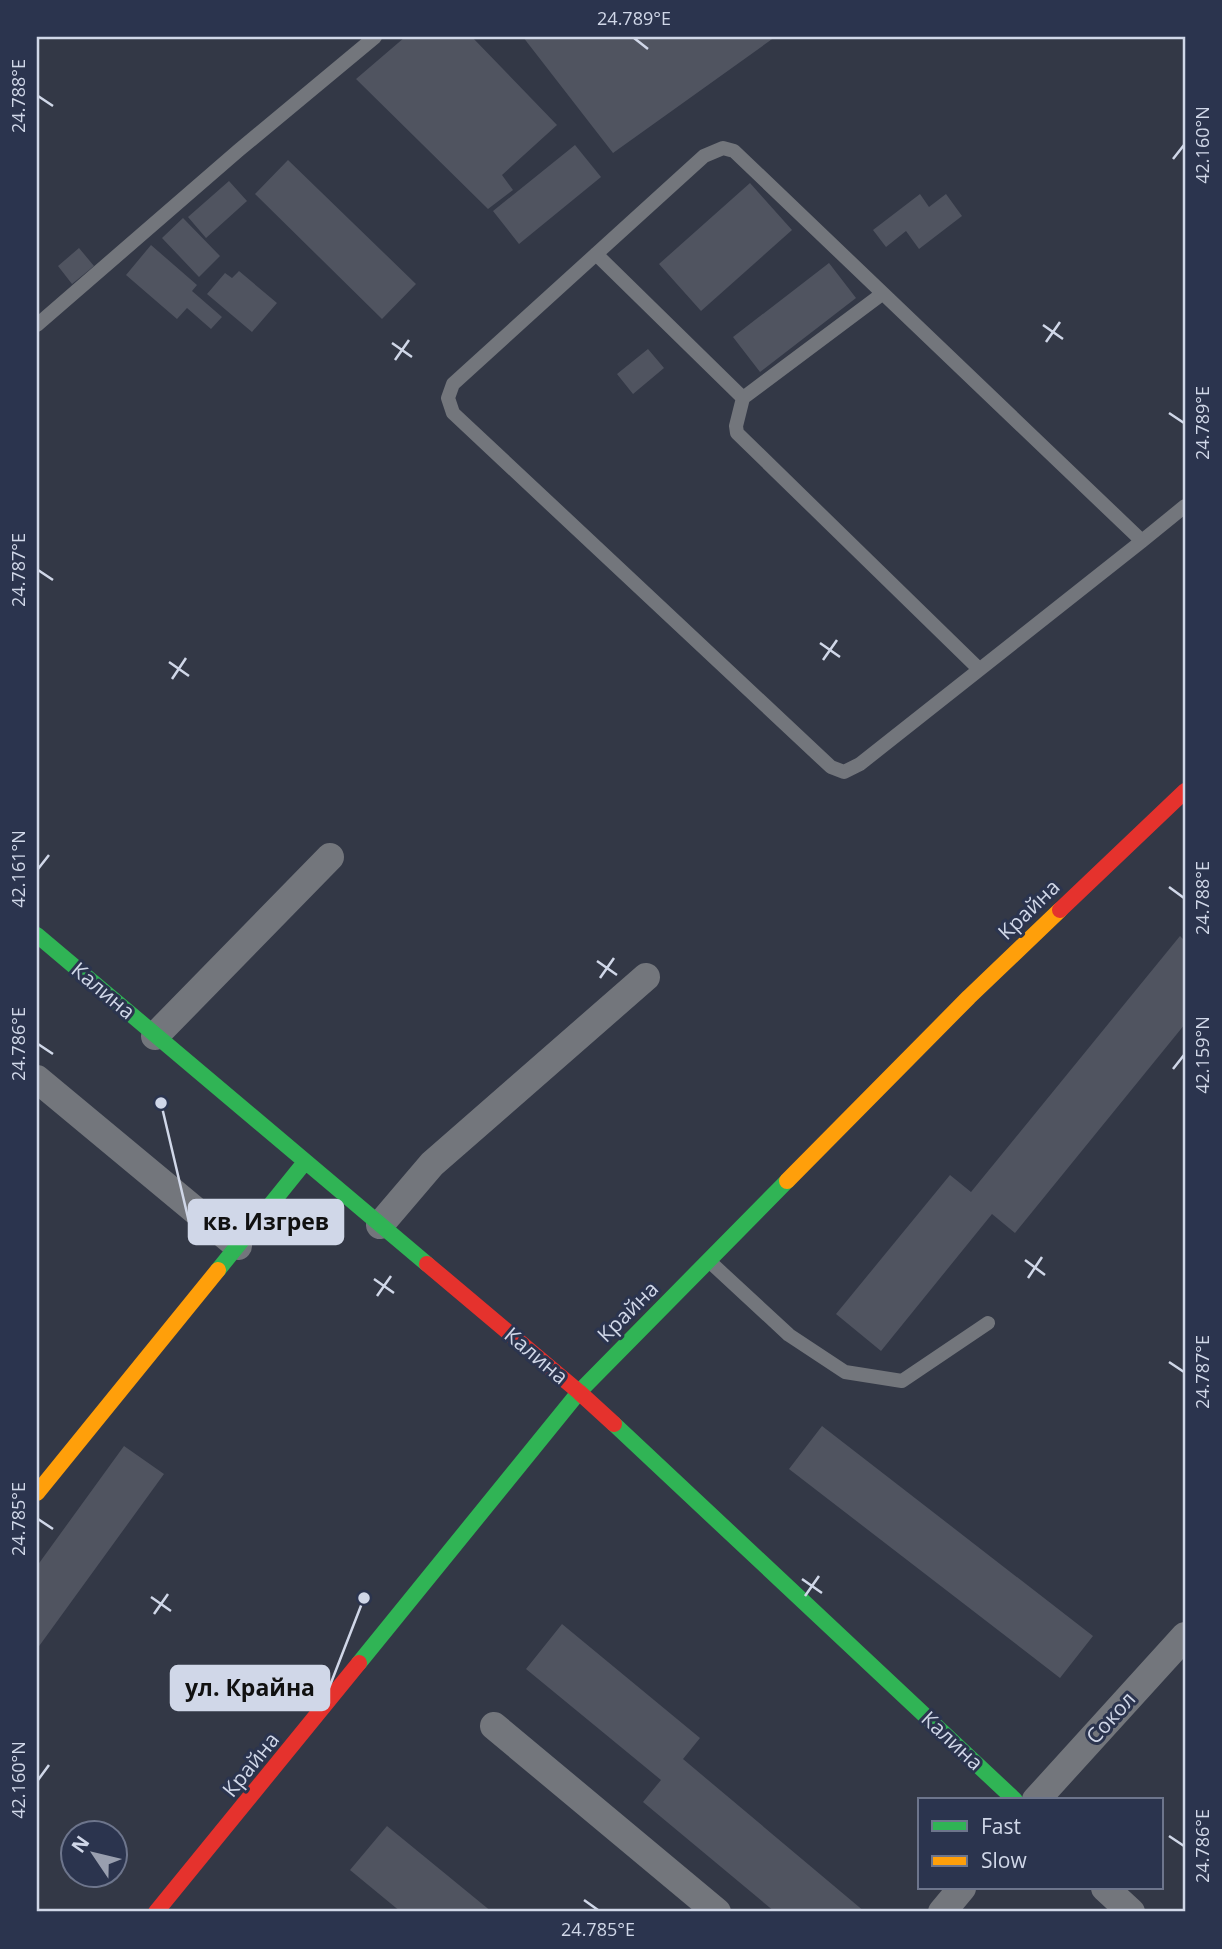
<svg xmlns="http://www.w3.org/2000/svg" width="1222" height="1949" font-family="'Open Sans',sans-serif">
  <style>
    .building { fill: #505460 }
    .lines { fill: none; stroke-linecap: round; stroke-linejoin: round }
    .lane { stroke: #73767c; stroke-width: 14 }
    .street { stroke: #73767c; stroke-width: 28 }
    .fast { stroke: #30b455; stroke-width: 16 }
    .slow { stroke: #ff9f0a; stroke-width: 16 }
    .jam { stroke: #e5322d; stroke-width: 16 }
    .ticks { fill: none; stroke: #d0d7e8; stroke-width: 2.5 }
    .labels { text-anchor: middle; stroke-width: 6; stroke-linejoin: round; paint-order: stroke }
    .street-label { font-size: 21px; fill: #d0d7e8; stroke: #2b344e }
    .leader { fill: none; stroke: #d0d7e8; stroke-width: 2.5 }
    .callout-dot { fill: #d0d7e8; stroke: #2b344e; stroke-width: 2.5 }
    .callout { fill: #d0d7e8; stroke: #d0d7e8; stroke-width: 2.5 }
    .callout-label { font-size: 23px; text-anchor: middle; font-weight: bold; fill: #111 }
    .neatline { fill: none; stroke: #d0d7e8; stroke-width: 2.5 }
    .ticks-label { font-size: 18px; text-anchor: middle; fill: #d0d7e8 }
  </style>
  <rect width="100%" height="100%" fill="#333846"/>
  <!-- building -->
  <path class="building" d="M405,37H472L557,125L502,175L513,190L488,209L356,79Z
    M523,37H775L613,153Z
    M575,145L601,177L519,244L493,211Z
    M288,160L416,284L382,319L255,194Z
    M229,181L247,201L206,238L188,217Z
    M750,183L792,230L701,311L659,264Z
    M920,194L929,207L946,194L962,216L919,249L906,231L886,247L873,230Z
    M183,218L220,256L199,277L162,238Z
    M151,245L197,285L192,291L222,317L211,329L187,308L177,319L126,275Z
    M79,248L94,266L72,284L58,266Z
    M829,263L856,298L760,372L733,337Z
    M239,271L277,303L252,332L207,294L225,273L232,278Z
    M648,349L664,368L633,394L617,374Z
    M1180,936L1185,941V1024L1015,1233L992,1214L881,1351L836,1314L950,1175L971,1192Z
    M822,1426L1093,1636L1060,1678L789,1469Z
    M124,1446L164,1474L37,1649V1566Z
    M562,1624L700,1738L683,1759L865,1912H775L643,1802L661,1780L526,1669Z
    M387,1826L492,1912H401L350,1870Z"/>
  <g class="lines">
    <!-- lane -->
    <path class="lane" d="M596,254L743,398L736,426L737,433L979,669
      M37,325L239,150L375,37
      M743,398L882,294
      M1142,541L734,151L723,148L704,156L453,384L448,398L453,413L831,767L844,772L860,764L1142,541L1185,506
      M709,1261L789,1335L845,1372L902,1381L988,1323"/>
    <!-- street -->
    <path class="street" d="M155,1036L330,857
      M37,1079L238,1246
      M380,1225L432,1164L646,977
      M494,1726L717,1912
      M1036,1800L1185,1636
      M1105,1888L1131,1912
      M942,1912L962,1888"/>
    <!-- fast -->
    <path class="fast" d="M37,935L427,1264
      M218,1270L305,1162
      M614,1424L1015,1800
      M359,1663L579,1392L787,1181"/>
    <!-- slow -->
    <path class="slow" d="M787,1181L969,997L1060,910
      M37,1493L218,1270"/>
    <!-- jam -->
    <path class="jam" d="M1060,910L1185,791
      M427,1264L579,1392L614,1424
      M156,1912L359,1663"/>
  </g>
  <!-- ticks -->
  <path class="ticks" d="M634,38L648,49M38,96L53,106M1173,159L1184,145M1043,325L1063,339M1046,342L1060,322M392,343L412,357M395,360L409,340M1169,413L1184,423M38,570L53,580M820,643L840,657M823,660L837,640M169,662L189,676M172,679L186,658M38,869L49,855M1169,887L1184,898M597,961L617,975M600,978L614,958M38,1044L53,1054M1173,1069L1184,1055M1025,1260L1045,1275M1028,1278L1042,1257M374,1279L394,1293M377,1296L391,1276M1169,1362L1184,1372M38,1519L53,1529M802,1579L822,1593M805,1596L819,1576M151,1597L171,1611M154,1614L168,1594M38,1780L49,1765M1169,1836L1184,1846M584,1900L598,1910"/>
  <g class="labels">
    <!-- street labels -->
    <g class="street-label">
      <text transform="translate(1029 910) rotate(-44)" y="7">Крайна</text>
      <text transform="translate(103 991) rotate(40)" y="7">Калина</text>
      <text transform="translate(628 1312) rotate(-45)" y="7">Крайна</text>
      <text transform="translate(536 1356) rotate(40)" y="7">Калина</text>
      <text transform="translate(1111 1718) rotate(-48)" y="7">Сокол</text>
      <text transform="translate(952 1741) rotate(43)" y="7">Калина</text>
      <text transform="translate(251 1765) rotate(-51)" y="7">Крайна</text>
    </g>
  </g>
  <!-- callouts -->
  <path class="leader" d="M161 1103L189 1222M364 1598L329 1688"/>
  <g class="callout-dot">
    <circle cx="161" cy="1103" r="7"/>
    <circle cx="364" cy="1598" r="7"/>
  </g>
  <g class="callout">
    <rect x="189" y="1200" width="154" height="44" rx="7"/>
    <rect x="171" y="1666" width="158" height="44" rx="7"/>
  </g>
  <g class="callout-label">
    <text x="266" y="1230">кв. Изгрев</text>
    <text x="250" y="1696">ул. Крайна</text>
  </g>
  <!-- border -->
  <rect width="1222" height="1949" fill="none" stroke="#2b344e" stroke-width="77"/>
  <!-- legend -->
  <rect x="918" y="1798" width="245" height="91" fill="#2b344e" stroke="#6d758c" stroke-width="2"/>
  <rect x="932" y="1821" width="35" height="10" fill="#30b455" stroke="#6d758c" stroke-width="2"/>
  <text x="981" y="1834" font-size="21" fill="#d0d7e8">Fast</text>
  <rect x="932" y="1856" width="35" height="10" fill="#ff9f0a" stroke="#6d758c" stroke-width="2"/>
  <text x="981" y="1868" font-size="21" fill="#d0d7e8">Slow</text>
  <!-- north arrow -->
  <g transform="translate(94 1854) rotate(305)"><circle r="33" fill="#2b344e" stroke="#6d758c" stroke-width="2"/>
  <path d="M0-5L12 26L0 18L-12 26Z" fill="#999faf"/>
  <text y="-10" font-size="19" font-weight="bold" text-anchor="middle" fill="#d0d7e8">N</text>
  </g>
  <rect x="38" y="38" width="1146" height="1872" class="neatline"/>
  <g class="ticks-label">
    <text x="634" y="25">24.789°E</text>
    <text transform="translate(19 96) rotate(-90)" y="6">24.788°E</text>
    <text transform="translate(1203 145) rotate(-90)" y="6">42.160°N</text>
    <text transform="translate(1203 423) rotate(-90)" y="6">24.789°E</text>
    <text transform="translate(19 570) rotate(-90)" y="6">24.787°E</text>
    <text transform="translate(19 869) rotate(-90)" y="6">42.161°N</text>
    <text transform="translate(1203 898) rotate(-90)" y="6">24.788°E</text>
    <text transform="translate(19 1044) rotate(-90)" y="6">24.786°E</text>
    <text transform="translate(1203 1055) rotate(-90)" y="6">42.159°N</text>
    <text transform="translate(1203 1372) rotate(-90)" y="6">24.787°E</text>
    <text transform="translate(19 1519) rotate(-90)" y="6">24.785°E</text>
    <text transform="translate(19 1780) rotate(-90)" y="6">42.160°N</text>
    <text transform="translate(1203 1846) rotate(-90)" y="6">24.786°E</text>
    <text x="598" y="1936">24.785°E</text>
  </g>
</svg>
